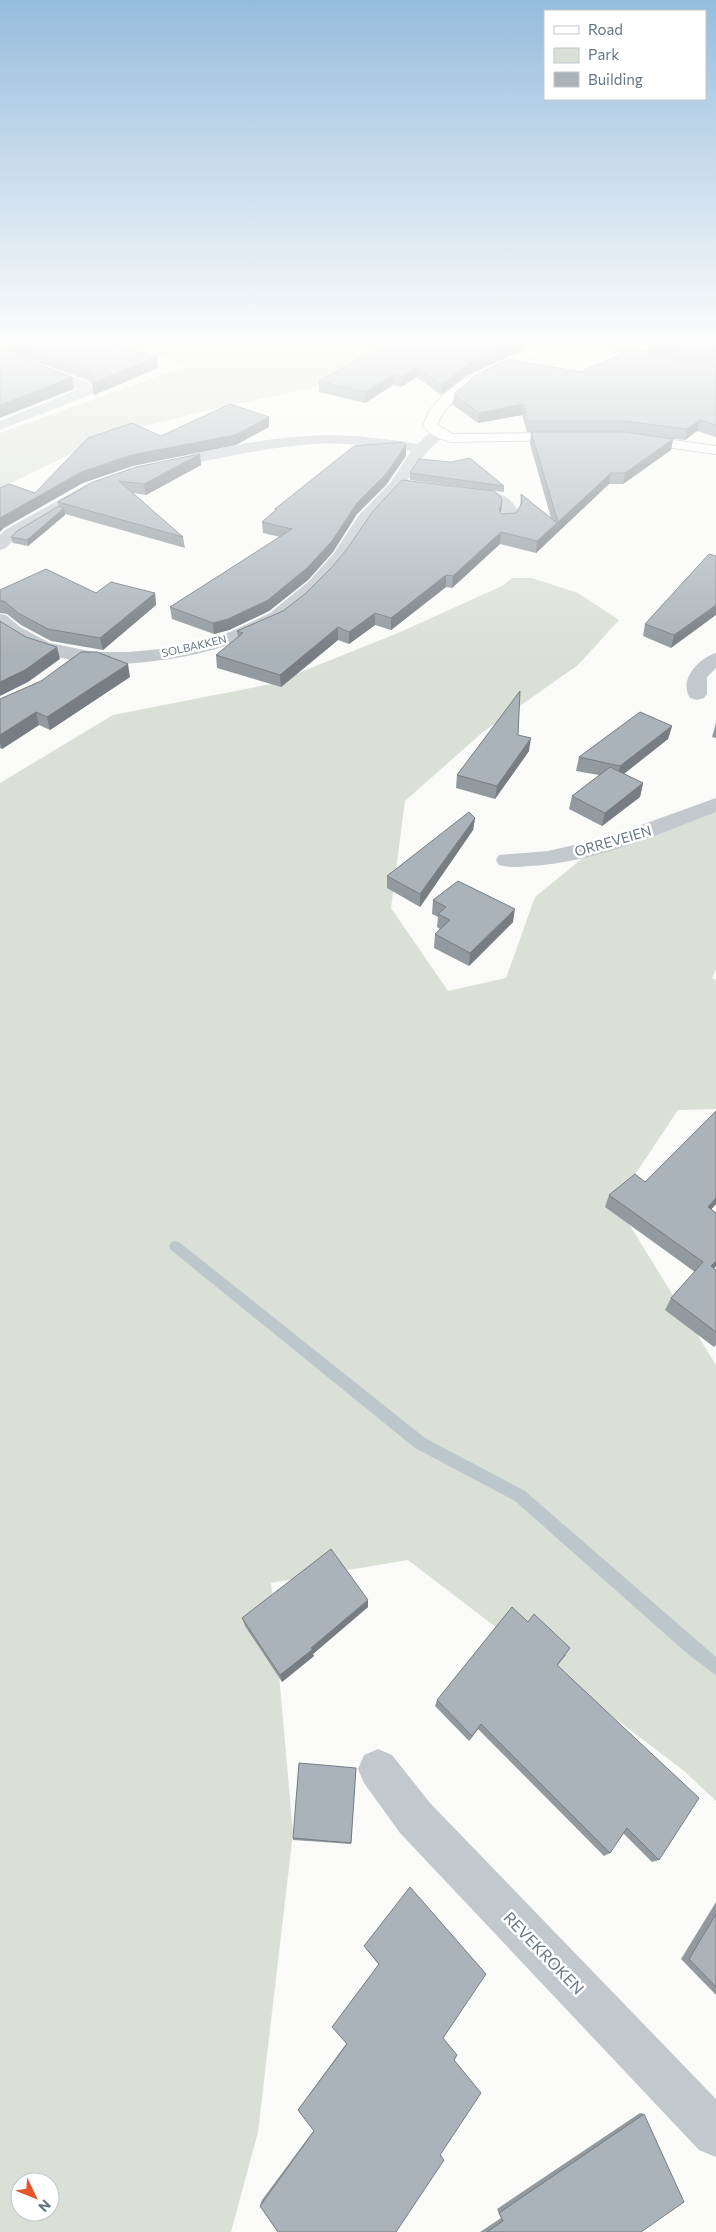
<svg xmlns="http://www.w3.org/2000/svg" width="716" height="2232" font-family="Commissioner,sans-serif">
  <style>
    .green { fill: #dadfd7; fill-rule: evenodd }
    .lines { fill: none; stroke-linecap: round; stroke-linejoin: round }
    .stream { fill: #bbc7cb; fill-rule: evenodd }
    .major-casing { stroke: #b5babe; stroke-width: 2 }
    .minor { fill: #c3c8cc; fill-rule: evenodd }
    .major { fill: #fff; fill-rule: evenodd }
    .wall { fill: #929a9f }
    .shaded-wall { fill: #777d82 }
    .building { fill: #aab3b9; stroke: #777d82 }
    .labels { text-anchor: middle; stroke-width: 5; stroke-linejoin: round; paint-order: stroke }
    .far-street-label { font-size: 11px; fill: #657683; stroke: #fff }
    .street-label { font-size: 14px; fill: #657683; stroke: #fff }
    .near-street-label { font-size: 16px; fill: #657683; stroke: #fff }
  </style>
  <rect width="100%" height="100%" fill="#fafaf8"/>
  <!-- green -->
  <path class="green" d="M127,344H432L395,360L311,388L208,410L108,436L0,488V433L187,366Z
    M512,578H532L578,593L619,620L578,665L483,732L405,801L391,908L448,991L506,978L535,897L595,848L716,805V969L712,978L716,980V1109L678,1110L616,1203L716,1365V1801L684,1771L408,1560L271,1583L293,1833L258,2132L231,2232H0V783L113,715L271,684L398,633L502,586ZM20,2182H50V2212H20Z"/>
  <g class="lines">
    <!-- stream -->
    <path class="stream" d="M175,1241L179,1242L425,1438L525,1491L716,1657V1675L690,1656L515,1501L415,1448L171,1250L169,1246L171,1242Z"/>
    <defs>
      <path id="major" d="M544,344H561L559,347C519,362 455,382 437,425L453,434L568,433L575,437L573,440L451,442C440,439 430,435 423,426C426,420 427,414 431,409C457,374 506,358 544,344Z
        M636,435L716,446V454L631,442L629,439Z"/>
    </defs>
    <!-- major casing -->
    <use href="#major" class="major-casing"/>
    <!-- minor -->
    <path class="minor" d="M597,344C619,342 640,353 661,359C680,364 697,365 716,363V371C675,374 637,359 599,347Z
      M0,350L89,383L94,391L92,394L0,430V421L79,389L0,358Z
      M440,430L445,431L447,434L445,437C422,450 414,475 397,494C388,503 378,511 371,521C360,536 353,552 342,566C287,632 220,656 136,663C89,667 37,659 0,628V614L6,615L20,627L50,643L94,652H129L171,648L230,632L270,613L309,581L334,553L359,515L391,482L411,451C380,447 347,442 315,444C264,447 213,460 163,470L158,469L156,466L158,463C212,449 271,436 327,435C357,435 388,439 418,444L427,435Z
      M91,482L96,484L99,487L96,490L17,536L6,548L0,550V535L5,530Z
      M465,488C487,490 510,490 519,514L513,524H501L499,521L503,514C497,495 476,500 460,496L457,493L460,490Z
      M716,653V668L707,677V694L704,698L697,700L690,698C678,680 699,658 716,653Z
      M716,798V812C656,835 594,863 529,866C519,867 509,868 499,865L496,860L499,855L548,851L605,838Z
      M378,1749L392,1755L430,1803L716,2099V2157L699,2150L400,1833L364,1783L358,1769L364,1755Z"/>
    <!-- major -->
    <use href="#major" class="major"/>
  </g>
  <!-- wall -->
  <path class="wall" d="M0,344H115L158,368L94,395L92,385L90,381L0,349Z
    M649,344H716V361H685L716,362V437L697,431L685,440L673,439L671,450L623,484H609L536,553L500,544L452,588L446,587L391,630L375,625L349,644L338,640L281,687L217,668L216,655L238,638L237,631L501,513L502,514L516,513L520,507L521,494L551,518L530,444L531,432H622H527L522,415L478,423L453,405L454,394L580,372L648,353Z
    M520,351L467,375L441,395L417,377L401,387L393,385L365,403L319,392V381Z
    M406,445V456L386,485L357,514L333,552L308,580L269,611L229,630L214,634L172,619L170,607L280,537L263,533L262,522L275,511V509Z
    M200,454L201,465L146,495L133,493L183,537L185,548L65,514V515L28,546L13,543L11,537L59,507L58,502Z
    M410,473L504,486V492L410,480Z
    M716,556L671,648L643,636L645,624Z
    M0,590L96,593H155L156,605L103,650L51,641L21,625L7,614L0,613Z
    M130,677L50,730L39,725L2,749L0,748V699Z
    M716,723V738L712,737Z
    M672,726L668,739L624,774L643,783L640,797L602,826L569,809L572,796L599,775L576,771L579,757Z
    M518,735L529,751L495,799L456,788L457,775Z
    M475,818L473,830L420,907L387,888V876Z
    M433,900L513,922L469,966L434,948L435,934L440,929L437,927L438,917L432,914Z
    M716,1111V1204L711,1209L716,1213V1266L714,1268L716,1270V1345L714,1347L665,1310L671,1298L695,1272L605,1207L609,1195L645,1182Z
    M368,1600V1607L313,1654L314,1656L282,1682L245,1626L242,1618Z
    M528,1622L566,1655L557,1666L659,1860L652,1862L623,1833L610,1853L604,1856L478,1729L469,1741L435,1706L437,1700Z
    M356,1768L351,1844L293,1840V1838Z
    M716,1902V1995L681,1959Z
    M364,1946L443,2038L454,2060L440,2154L442,2156L260,2206L262,2200L314,2130L298,2110L300,2107L346,2044L379,1965Z
    M640,2113L644,2114L641,2232H480L501,2218L497,2209Z"/>
  <!-- shaded-wall -->
  <path class="shaded-wall" d="M514,344H529L520,351L467,375L441,395V385L468,365Z
    M157,357L158,368L94,395L92,383Z
    M418,367L417,377L401,387V377Z
    M393,375V385L365,403V392Z
    M72,377L74,389L0,418V405Z
    M523,404L522,415L478,423L479,413Z
    M269,417V427L236,445L133,466L83,483L4,528L0,532V518L1,517L81,472L131,455Z
    M700,420L697,431L685,440L687,429Z
    M673,439L671,450L623,484L625,473Z
    M406,445V456L386,485L357,514L333,552L308,580L269,611L229,630L214,634L213,623L357,503Z
    M200,454L201,465L146,495L144,484Z
    M611,473L609,484L556,534L558,522Z
    M502,502L501,514L499,510Z
    M64,508L65,515L28,546L27,540Z
    M557,523L556,534L536,553L537,541Z
    M501,532L500,544L452,588L453,576Z
    M446,575V587L391,630V618Z
    M155,593L156,605L103,650L100,638Z
    M716,605V615L671,648L674,635Z
    M375,613V625L349,644V632Z
    M338,627V640L281,687L280,675Z
    M57,647L60,659L28,682L0,696V682Z
    M128,664L130,677L50,730L47,717Z
    M36,712L39,725L2,749L0,743V735Z
    M672,726L668,739L617,779L620,766Z
    M531,738L529,751L495,799L497,786Z
    M643,783L640,797L602,826L605,813Z
    M475,818L473,830L420,907V894Z
    M515,909L513,922L469,966L470,953Z
    M716,1198V1204L703,1219L708,1207Z
    M716,1261V1266L706,1278L711,1266Z
    M368,1600V1607L313,1654L314,1656L282,1682L280,1675L311,1648Z
    M481,1724L478,1729L469,1741L472,1736Z"/>
  <!-- building -->
  <path class="building" d="M15,344H115L157,357L92,383L94,378L88,370Z
    M389,344H514L468,365L441,385L418,367L401,377L393,375L365,392L319,381L362,357L370,355Z
    M654,344H716V351H684Z
    M634,349L688,362H716V425L700,420L687,429L624,421H528L523,404L479,413L454,394L475,376L507,359L580,372Z
    M0,350L72,377L0,405Z
    M230,404L269,417L235,435L131,455L81,472L0,518V488L9,484L35,493L88,438L132,423L161,436Z
    M531,432H624L673,439L625,473H611L558,522Z
    M402,442L406,445L386,474L357,503L332,541L307,568L268,600L228,619L213,623L170,607L292,529L262,522L277,509H275L354,446Z
    M200,454L144,484L119,481L183,537L58,502L93,482L136,467Z
    M470,458L504,486L410,473L419,459L451,462Z
    M402,480L494,491L501,497L502,502L499,510L502,514L516,513L522,503L521,494L557,523L537,541L501,532L453,576L446,575L391,618L375,613L349,632L338,627L280,675L216,655L243,633L237,631L283,611L306,593L333,566L347,549L373,511Z
    M59,506L64,508L27,540L11,537L17,531Z
    M709,554L716,556V605L674,635L645,624Z
    M46,569L96,593L111,582L155,593L100,638L48,629L18,613L4,601H0V590Z
    M0,621L3,623L26,637L57,647L25,670L0,682Z
    M81,652H97L128,664L47,717L36,712L0,735V699L41,681Z
    M520,691L518,735L531,738L497,786L457,775Z
    M640,712L672,726L620,766L579,757Z
    M610,767L643,783L605,813L572,796Z
    M469,812L475,818L420,894L387,876Z
    M458,881L515,909L470,953L435,934L450,920L438,914L446,907L433,900Z
    M716,1111V1198L708,1207L716,1213V1261L711,1266L716,1270V1332L671,1298L703,1262L609,1195L635,1174L645,1182Z
    M331,1549L368,1600L311,1648L313,1649L280,1675L242,1618Z
    M512,1607L528,1622L534,1614L570,1648L557,1665L699,1798L659,1860L627,1828L610,1853L481,1724L472,1736L437,1700Z
    M299,1763L356,1768L351,1843L293,1838Z
    M410,1887L486,1974L443,2038L457,2055L454,2060L481,2093L440,2155L444,2160L396,2232H278L260,2206L314,2131L298,2110L347,2044L332,2027L379,1964L364,1946Z
    M716,1914V1987L689,1959Z
    M644,2114L684,2202L641,2232H487L503,2221L499,2213Z"/>
  <!-- sky -->
  <linearGradient id="sky" x2="0" y2="1"><stop stop-color="#96bcdc"/><stop offset="0.52" stop-color="#fdfdfc"/><stop offset="1" stop-color="#fdfdfc" stop-opacity="0"/></linearGradient>
  <rect width="716" height="656" fill="url(#sky)"/>
  <g class="labels">
    <!-- far-street labels -->
    <g class="far-street-label">
      <text transform="translate(194 646) rotate(-13)" y="4">SOLBAKKEN</text>
    </g>
    <!-- street labels -->
    <g class="street-label">
      <text transform="translate(613 841) rotate(-16)" y="5">ORREVEIEN</text>
    </g>
    <!-- near-street labels -->
    <g class="near-street-label">
      <text transform="translate(544 1953) rotate(46)" y="6">REVEKROKEN</text>
    </g>
  </g>
  <!-- legend -->
  <rect x="544" y="10" width="162" height="90" fill="#ffffff" stroke="#c1c8cd"/>
  <rect x="554" y="26" width="25" height="8" fill="#ffffff" stroke="#c1c8cd"/>
  <text x="588" y="35" font-size="15" fill="#657683">Road</text>
  <rect x="554" y="48" width="25" height="15" fill="#dadfd7" stroke="#c1c8cd"/>
  <text x="588" y="60" font-size="15" fill="#657683">Park</text>
  <rect x="554" y="72" width="25" height="15" fill="#aab3b9" stroke="#c1c8cd"/>
  <text x="588" y="85" font-size="15" fill="#657683">Building</text>
  <!-- north arrow -->
  <g transform="translate(35 2197) rotate(133)"><circle r="24" fill="#ffffff" stroke="#c1c8cd"/>
  <path d="M0-4L9 19L0 12L-9 19Z" fill="#e4572e"/>
  <text y="-8" font-size="14" font-weight="bold" text-anchor="middle" fill="#657683">N</text>
  </g>
</svg>
